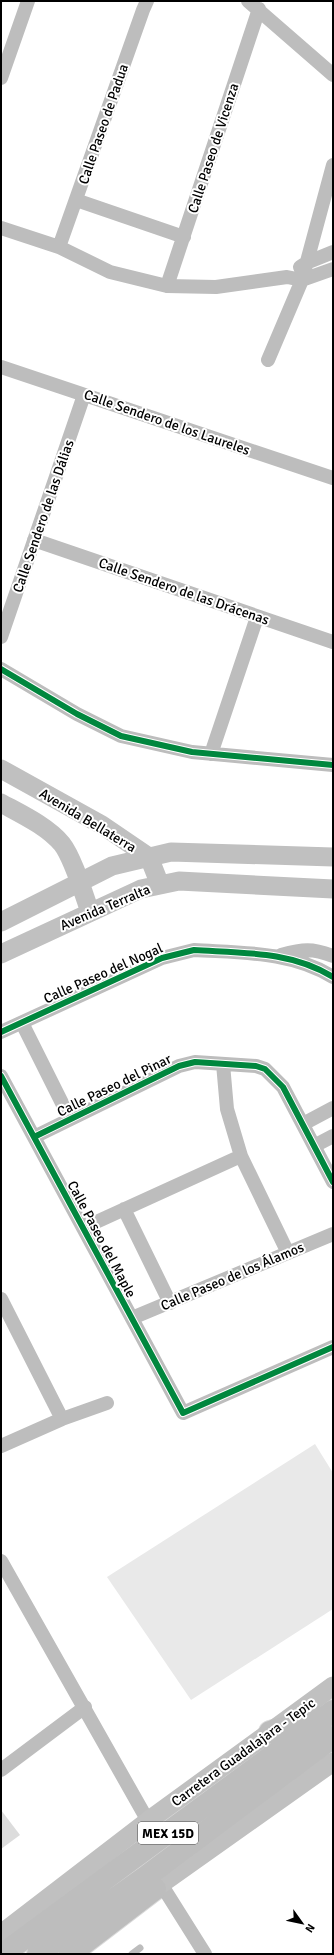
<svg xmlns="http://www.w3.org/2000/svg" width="334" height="1955" font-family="Signika,sans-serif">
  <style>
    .green { fill: #e9e9e9 }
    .building { fill: #dcdcdc }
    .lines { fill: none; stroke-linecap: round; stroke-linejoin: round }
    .highway-casing { stroke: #dbdbdb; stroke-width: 24 }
    .lane { stroke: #bdbdbd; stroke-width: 7 }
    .street { stroke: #bdbdbd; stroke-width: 14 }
    .secondary { stroke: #c0c0c0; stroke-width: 19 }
    .highway { stroke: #bdbdbd; stroke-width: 22 }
    .cycleway-casing { stroke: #fff; stroke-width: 8 }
    .cycleway { stroke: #00873e; stroke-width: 6 }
    .labels { text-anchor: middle; stroke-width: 4; stroke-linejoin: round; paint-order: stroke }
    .shield { fill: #fff; stroke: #4c4c4c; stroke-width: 1 }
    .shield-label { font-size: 13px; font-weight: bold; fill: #000 }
    .street-label { font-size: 14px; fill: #000; stroke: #fff }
  </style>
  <rect width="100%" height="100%" fill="#fff"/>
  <!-- green -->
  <path class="green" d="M315,1444L333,1473V1609L191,1700L107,1577Z"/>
  <!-- building -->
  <path class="building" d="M1,1810L20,1835L1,1849Z"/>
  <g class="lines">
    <defs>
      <path id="highway" d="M270,1732L290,1726L312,1715
        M3,1954L333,1711
        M38,1954L147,1876L333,1737
        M70,1954L155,1889"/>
    </defs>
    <!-- highway casing -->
    <use href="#highway" class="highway-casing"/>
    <!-- lane -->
    <path class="lane" d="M132,1954L140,1948"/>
    <!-- street -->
    <path class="street" d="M248,1L333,75
      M1,78L28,1
      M76,200L184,237
      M1,228L59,247L110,272L167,286L216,287L287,277L302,280L333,269
      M59,247L143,10L147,1
      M300,267L306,263L333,252
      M167,286L259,9
      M268,360L302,280L333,165
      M1,367L333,478
      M34,540L333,642
      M1,637L84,395
      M1,669L77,714L121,736L192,752L333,765
      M211,754L257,617
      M281,955C303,949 312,948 333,956
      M22,1023L70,1119
      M1,1032L162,958L194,950C242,953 291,951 333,977
      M223,1064L227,1109L241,1156L288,1253
      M1,1076L183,1413L333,1347
      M303,1124L333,1108
      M34,1137L179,1066L195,1062L256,1066L265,1069L283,1087L333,1182
      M314,1146L333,1136
      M124,1209L170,1303
      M83,1228L241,1156
      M1,1299L62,1419
      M132,1318L333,1234
      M1,1446L62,1419L107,1403
      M1,1561L148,1821
      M1,1770L85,1707
      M161,1884L205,1954"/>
    <!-- secondary -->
    <path class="secondary" d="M1,769L102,825L149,857L160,885
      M1,803C21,814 47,826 62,844C73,858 84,895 90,912
      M1,922L112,866L171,852L333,857
      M1,954L141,889L179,881L333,889
      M161,1884L333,1762
      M1,1934L148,1821L333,1686"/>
    <!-- highway -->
    <use href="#highway" class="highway"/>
    <defs>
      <path id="cycleway" d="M1,669L77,714L121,736L192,752L333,765
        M1,1032L162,958L194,950C242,953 291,951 333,977
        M1,1076L183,1413L333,1347
        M34,1137L179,1066L195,1062L256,1066L265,1069L283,1087L333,1182"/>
    </defs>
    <!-- cycleway casing -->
    <use href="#cycleway" class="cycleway-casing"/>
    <!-- cycleway -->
    <use href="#cycleway" class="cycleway"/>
  </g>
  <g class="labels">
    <!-- shield labels -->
    <rect class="shield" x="138" y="1822" width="60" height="22" rx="3"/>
    <g class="shield-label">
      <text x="168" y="1838">MEX 15D</text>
    </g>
    <!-- street labels -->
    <g class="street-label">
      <text transform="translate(103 124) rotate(-71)" y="5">Calle Paseo de Padua</text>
      <text transform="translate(213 148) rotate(-72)" y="5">Calle Paseo de Vicenza</text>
      <text transform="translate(167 422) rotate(19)" y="5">Calle Sendero de los Laureles</text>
      <text transform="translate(43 516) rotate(-71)" y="5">Calle Sendero de las Dálias</text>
      <text transform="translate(184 591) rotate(19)" y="5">Calle Sendero de las Drácenas</text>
      <text transform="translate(88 820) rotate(31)" y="5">Avenida Bellaterra</text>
      <text transform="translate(105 907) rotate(-23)" y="5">Avenida Terralta</text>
      <text transform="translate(103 973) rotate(-24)" y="5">Calle Paseo del Nogal</text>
      <text transform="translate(114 1085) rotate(-26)" y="5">Calle Paseo del Pinar</text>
      <text transform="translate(102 1239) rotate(62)" y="5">Calle Paseo del Maple</text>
      <text transform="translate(232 1276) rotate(-23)" y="5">Calle Paseo de los Álamos</text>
      <text transform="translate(243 1752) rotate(-36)" y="5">Carretera Guadalajara - Tepic</text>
    </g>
  </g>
  <!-- border -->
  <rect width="334" height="1955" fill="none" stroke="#000000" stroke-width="4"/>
  <!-- north arrow -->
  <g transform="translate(302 1923) rotate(123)" stroke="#ffffff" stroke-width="3" paint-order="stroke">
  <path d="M0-3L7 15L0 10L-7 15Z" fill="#000000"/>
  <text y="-6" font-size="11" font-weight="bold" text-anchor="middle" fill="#000000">N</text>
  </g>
</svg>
